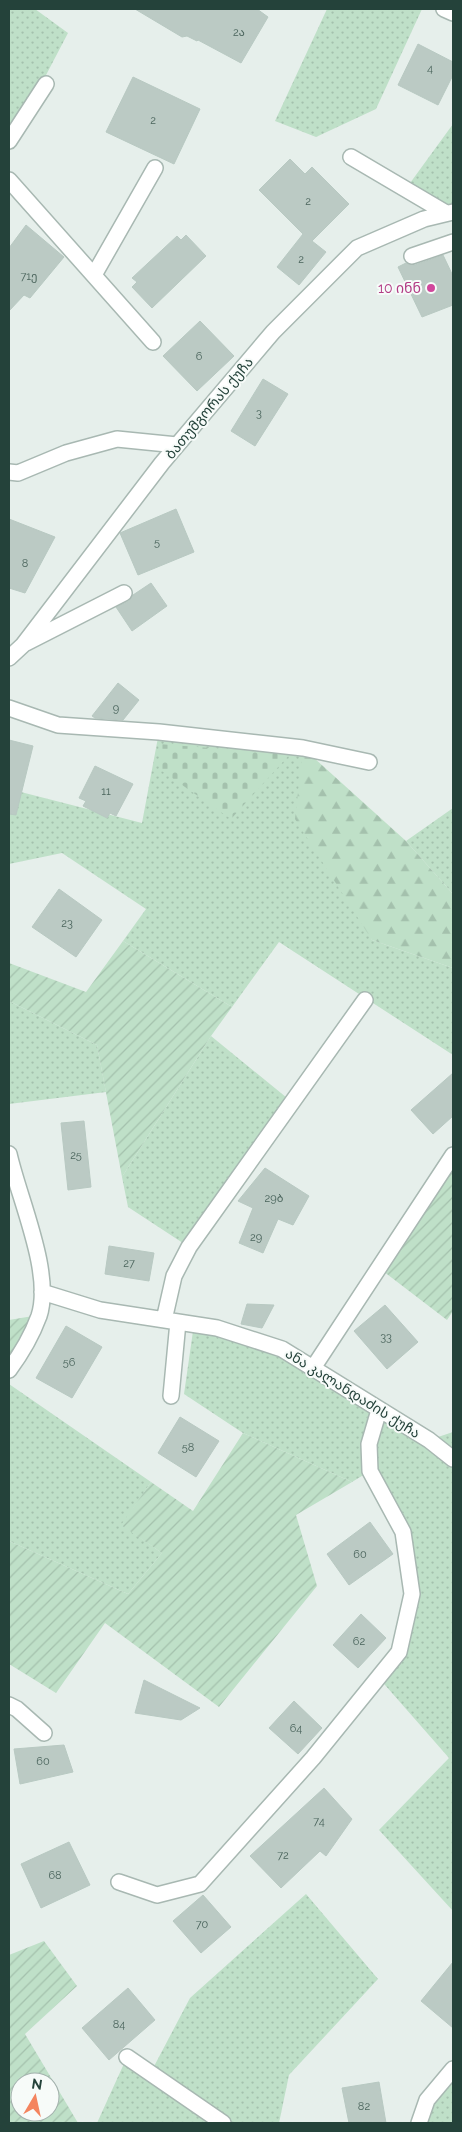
<svg xmlns="http://www.w3.org/2000/svg" width="462" height="2132" font-family="Raleway,'Noto Sans Georgian',sans-serif">
  <style>
    .grass { fill: url(#grass-dots) }
    .forest { fill: url(#forest-firs) }
    .cemetery { fill: url(#cemetery-stones) }
    .garden { fill: url(#garden-furrows); fill-rule: evenodd }
    .building { fill: #bbcac4; stroke: #b8c9c2 }
    .lines { fill: none; stroke-linecap: round; stroke-linejoin: round }
    .minor-casing { stroke: #a8b8b2; stroke-width: 18 }
    .minor { stroke: #fff; stroke-width: 15 }
    .hotel-dot { fill: #d1479c; stroke: #f7fbf9; stroke-width: 2 }
    .labels { text-anchor: middle; stroke-width: 4; stroke-linejoin: round; paint-order: stroke }
    .number-label { font-size: 11px; fill: #4a645c }
    .hotel-label { font-size: 14px; fill: #b23c85; stroke: #f7fbf9; text-anchor: end }
    .street-label { font-size: 14px; fill: #24423a; stroke: #f7fbf9 }
  </style>
  <defs>
    <pattern id="grass-dots" width="8" height="8" patternUnits="userSpaceOnUse" patternTransform="scale(1.25)"><rect width="8" height="8" fill="#bfe0c8"/><path d="M2 2h.1M6 6h.1" fill="none" stroke="#a4c1ad" stroke-width="1.8" stroke-linecap="round"/></pattern>
    <pattern id="forest-firs" width="22" height="20" patternUnits="userSpaceOnUse" patternTransform="scale(1.25)"><rect width="22" height="20" fill="#bfe0c8"/><path d="M5 1l3.5 6h-7zM16 11l3.5 6h-7z" fill="#a4c1ad"/></pattern>
    <pattern id="cemetery-stones" width="16" height="16" patternUnits="userSpaceOnUse" patternTransform="scale(1.25)"><rect width="16" height="16" fill="#bfe0c8"/><path d="M2 7V4a2 2 0 0 1 4 0v3zM10 15v-3a2 2 0 0 1 4 0v3z" fill="#a4c1ad"/></pattern>
    <pattern id="garden-furrows" width="10" height="10" patternUnits="userSpaceOnUse" patternTransform="scale(1.25)"><rect width="10" height="10" fill="#bfe0c8"/><path d="M-1 1l2-2M0 10L10 0M9 11l2-2" fill="none" stroke="#a4c1ad"/></pattern>
  </defs>
  <rect width="100%" height="100%" fill="#e6efeb"/>
  <!-- grass -->
  <path class="grass" d="M9,9H35L68,33L45,77L9,125Z
    M327,9H422L376,109L316,137L275,121Z
    M453,124V211L405,190Z
    M159,732L303,748L372,940L453,968V1055L279,942L232,1007L123,941L146,909L62,853L9,864V810L17,791L142,823Z
    M453,808V894L406,841Z
    M9,1001L97,1045L106,1092L9,1104Z
    M211,1036L292,1102L189,1247L128,1207L122,1177Z
    M194,1324L282,1349L429,1440L453,1432V1911L379,1830L449,1758L378,1677L399,1652L412,1594L403,1532L370,1471L352,1482L243,1433L184,1394Z
    M9,1384L151,1482L122,1525L162,1553L128,1594L9,1541Z
    M306,1894L378,1979L289,2075L279,2123H97L127,2057L150,2074L190,1998Z
    M453,2069V2123H419Z"/>
  <!-- forest -->
  <path class="forest" d="M303,748L406,841L453,894V968L372,940L295,819Z"/>
  <!-- cemetery -->
  <path class="cemetery" d="M158,744L290,754L231,819L162,771Z"/>
  <!-- garden -->
  <path class="garden" d="M123,941L232,1007L211,1036L122,1177L97,1045L9,1001V963L86,992Z
    M453,1156V1311L447,1320L379,1268Z
    M39,1315L9,1370V1320Z
    M243,1433L352,1482L296,1515L317,1586L219,1707L105,1623L56,1693L9,1664V1541L128,1594L162,1553L121,1525L151,1482L193,1511Z
    M44,1941L77,1986L25,2034L78,2123H9V1955ZM20,2082H50V2112H20Z"/>
  <!-- building -->
  <path class="building" d="M135,9H257L268,17L241,63L198,40L197,41L187,36L182,37Z
    M418,44L453,62V75L438,105L398,85Z
    M133,77L200,109L174,164L106,132Z
    M290,159L305,174L312,167L349,204L312,241L326,252L299,285L277,267L303,234L259,190Z
    M26,225L64,257L30,298L24,295L9,311V248Z
    M186,235L206,256L152,308L132,287L137,282L132,278L177,236L181,240Z
    M443,255L453,276V305L422,317L398,267L406,263L415,265Z
    M200,321L234,356L197,391L163,356Z
    M263,379L288,394L255,446L231,431Z
    M176,509L194,552L138,575L120,533Z
    M9,519L55,537L25,593L9,588Z
    M151,583L167,606L132,631L116,607L129,601L133,595Z
    M118,683L139,700L123,720L95,718L92,716Z
    M9,740L33,746L16,815L9,814Z
    M95,766L133,784L116,816L110,813L107,818L83,806L86,801L79,798Z
    M59,889L102,920L76,957L32,927Z
    M453,1073V1116L433,1134L411,1110Z
    M84,1121L91,1187L68,1190L61,1123Z
    M265,1168L309,1196L293,1225L278,1219L263,1253L239,1243L253,1208L238,1201Z
    M109,1246L154,1253L149,1281L105,1274Z
    M247,1304L274,1305L262,1328L241,1324Z
    M385,1305L418,1342L387,1369L354,1331Z
    M66,1326L102,1347L72,1398L36,1378Z
    M180,1417L219,1441L196,1477L158,1453Z
    M370,1522L393,1554L349,1585L327,1554Z
    M361,1614L386,1638L358,1668L333,1645Z
    M144,1680L200,1708L181,1720L135,1713Z
    M294,1701L322,1728L298,1754L269,1728Z
    M64,1745L73,1772L20,1784L14,1749Z
    M324,1788L352,1819L326,1856L320,1851L281,1888L250,1856Z
    M69,1842L90,1885L41,1908L21,1864Z
    M203,1895L231,1927L201,1953L173,1921Z
    M453,1962V2028L421,2001Z
    M128,1988L155,2020L109,2060L82,2028Z
    M379,2082L386,2123H349L342,2088Z"/>
  <g class="lines">
    <defs>
      <path id="minor" d="M444,9L453,13
        M9,141L46,84
        M351,157L446,213
        M9,180L153,342
        M412,256L453,242
        M94,275L155,168
        M9,472L18,473L66,453L117,439L177,445
        M26,643L124,593
        M9,658L23,645L162,463L273,332L357,248L424,219L453,212
        M9,708L58,725L159,732L303,748L369,762
        M9,1154C19,1199 53,1273 39,1316C32,1335 21,1354 9,1370
        M42,1292L100,1310L217,1328L282,1349L429,1440L453,1459
        M164,1320L174,1276L189,1247L365,1000
        M313,1368L453,1155
        M171,1396L178,1322
        M9,1705L17,1709L44,1733
        M119,1882L157,1895L200,1884L313,1758L399,1652L412,1594L403,1532L370,1471L369,1444L379,1410
        M127,2057L223,2123
        M419,2123L427,2100L453,2069"/>
    </defs>
    <!-- minor casing -->
    <use href="#minor" class="minor-casing"/>
    <!-- minor -->
    <use href="#minor" class="minor"/>
  </g>
  <!-- markers -->
  <circle class="hotel-dot" cx="431" cy="288" r="5"/>
  <g class="labels">
    <!-- number labels -->
    <g class="number-label">
      <text x="239" y="36">2ა</text>
      <text x="430" y="72">4</text>
      <text x="153" y="124">2</text>
      <text x="308" y="205">2</text>
      <text x="301" y="263">2</text>
      <text x="29" y="280">71ე</text>
      <text x="199" y="360">6</text>
      <text x="259" y="417">3</text>
      <text x="157" y="546">5</text>
      <text x="25" y="567">8</text>
      <text x="116" y="712">9</text>
      <text x="106" y="795">11</text>
      <text x="67" y="927">23</text>
      <text x="76" y="1159">25</text>
      <text x="274" y="1202">29ბ</text>
      <text x="256" y="1241">29</text>
      <text x="129" y="1267">27</text>
      <text x="386" y="1341">33</text>
      <text x="69" y="1366">56</text>
      <text x="188" y="1451">58</text>
      <text x="360" y="1558">60</text>
      <text x="359" y="1645">62</text>
      <text x="296" y="1732">64</text>
      <text x="43" y="1765">60</text>
      <text x="319" y="1825">74</text>
      <text x="283" y="1859">72</text>
      <text x="55" y="1879">68</text>
      <text x="202" y="1928">70</text>
      <text x="119" y="2028">84</text>
      <text x="364" y="2110">82</text>
    </g>
    <!-- hotel labels -->
    <g class="hotel-label">
      <text x="421" y="293">10 ინნ</text>
    </g>
    <!-- street labels -->
    <g class="street-label">
      <text transform="translate(209 408) rotate(-50)" y="5">ბათუმგორას ქუჩა</text>
      <text transform="translate(353 1393) rotate(32)" y="5">ანა კალანდაძის ქუჩა</text>
    </g>
  </g>
  <!-- border -->
  <rect width="462" height="2132" fill="none" stroke="#24423a" stroke-width="20"/>
  <!-- north arrow -->
  <g transform="translate(35 2097) rotate(9)"><circle r="24" fill="#f7fbf9" stroke="#a3b1ad"/>
  <path d="M0-4L9 19L0 12L-9 19Z" fill="#f4845f"/>
  <text y="-8" font-size="14" font-weight="bold" text-anchor="middle" fill="#24423a">N</text>
  </g>
</svg>
